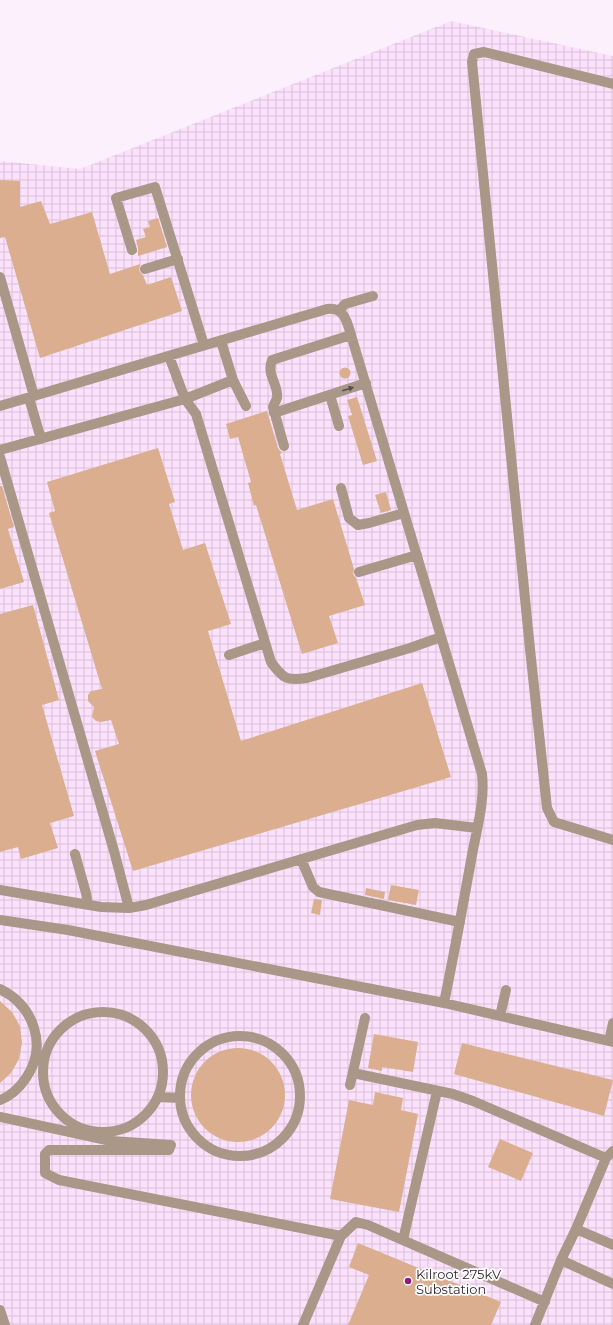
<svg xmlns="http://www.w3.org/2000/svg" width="613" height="1325" font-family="Montserrat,sans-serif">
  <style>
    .industrial { fill: url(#industrial-grid) }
    .building { fill: #daae8f }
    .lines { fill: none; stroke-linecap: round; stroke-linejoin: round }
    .minor { stroke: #a99788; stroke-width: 10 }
    .oneway { fill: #5b4e4f }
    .poi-dot { fill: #901b7a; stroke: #fff; stroke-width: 1.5 }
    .labels { text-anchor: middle; stroke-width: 3.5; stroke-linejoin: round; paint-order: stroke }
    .poi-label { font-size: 13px; fill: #312731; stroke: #fff; text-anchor: start }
  </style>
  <defs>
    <pattern id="industrial-grid" width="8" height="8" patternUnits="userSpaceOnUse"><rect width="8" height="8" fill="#fce1fc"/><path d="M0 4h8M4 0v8" fill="none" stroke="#d8c1d8"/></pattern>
  </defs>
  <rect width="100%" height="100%" fill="#fcf0fc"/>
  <!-- industrial -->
  <path class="industrial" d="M451,21L613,56V1325H0V161L80,169Z"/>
  <!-- building -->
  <path class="building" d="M0,180L20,181V207L41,201L50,224L92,212L110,274L140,264L139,271L143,275L147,285L171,277L182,311L40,358L5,237L0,238Z
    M158,218L167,247L138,256V248L136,240L146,237L143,229L150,227L148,221Z
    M339.5 373a5.5 5.5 0 1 1 11 0a5.5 5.5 0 1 1-11 0Z
    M357,397L377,461L363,465L348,416L352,415L347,400Z
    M267,411L278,448L282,453L280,454L297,510L333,499L354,569L353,574L356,578L365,605L329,616L338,643L302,654L256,505L254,506L248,483L251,482L238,437L230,439L226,424Z
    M158,448L175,502L169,504L183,550L205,543L231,624L208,631L241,741L422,683L451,777L133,871L95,751L119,744L111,720L101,722L96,721L92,717L94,707L88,701V695L91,691L102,689L49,513L55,511L47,482Z
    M0,486H2L14,527L8,529L24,582L0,589Z
    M386,492L391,510L381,513L375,495Z
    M33,605L59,700L42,705L74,816L50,823L58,848L21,859L18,847L0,852V614Z
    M391,885L419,890L416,905L388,900Z
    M366,888L385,892L384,899L365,895Z
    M314,899L322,900L320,915L311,913Z
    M0,1001L12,1012L20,1026L22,1043L19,1059L11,1073L0,1083Z
    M374,1034L418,1042L413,1072L382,1067V1071L368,1068Z
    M462,1043L613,1080L604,1116L454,1074Z
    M191 1095a47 47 0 1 1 94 0a47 47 0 1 1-94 0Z
    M375,1092L403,1098L401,1110L418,1114L399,1212L330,1199L349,1100L373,1105Z
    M500,1139L533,1153L521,1181L488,1167Z
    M358,1243L501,1302L491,1325H348L369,1275L349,1267Z"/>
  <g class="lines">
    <!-- minor -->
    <path class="minor" d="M613,84L484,52L474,54L472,62L530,649L547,808L554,822L613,840
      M132,250L116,198L155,187L204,345
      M145,269L178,259
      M0,277L34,396
      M339,311L345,304L373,296
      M221,341L233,380L246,406
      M169,356L185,399L196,414L271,662C283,679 287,681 307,678L410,648L441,637
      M330,395L339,426
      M29,398L41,439
      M0,406L327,309C344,307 347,321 351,335L482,774C485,801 477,828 472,855C463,905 454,954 444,1003
      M274,413L366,383
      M284,446L273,407C274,404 276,401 277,398C279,385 266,375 272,360L351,335
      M0,450L185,399L233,380
      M0,457L114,851L129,908
      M341,488L349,518L358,525L369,523L404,513
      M359,572L417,555
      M229,655L265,643
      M75,854L86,893L88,905
      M301,859L313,887L319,892L460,922
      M0,890L101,907L129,908L146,905L417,825L435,823L477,828
      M0,920L68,930L444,1003L613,1042
      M0,989C34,1006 48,1046 26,1078C20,1087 11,1096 0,1100
      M43 1072a60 60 0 1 1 120 0a60 60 0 1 1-120 0Z
      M500,1016L506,990
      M180 1096a60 60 0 1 1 120 0a60 60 0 1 1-120 0Z
      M609,1041L613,1023
      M353,1073L453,1094L473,1101L606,1158
      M350,1085L365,1018
      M158,1097L180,1098
      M0,1117L111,1141L171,1145L169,1150H49L45,1154V1173L59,1180L341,1236
      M576,1229L613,1245
      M403,1240L437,1091
      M561,1260L613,1284
      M0,1310L5,1325
      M303,1325L341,1236L356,1222L368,1225L545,1302
      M535,1325L561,1260L576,1229L606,1158L613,1151"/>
  </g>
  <!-- one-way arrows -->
  <defs><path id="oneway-solid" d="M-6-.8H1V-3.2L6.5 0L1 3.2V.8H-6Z"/></defs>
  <use class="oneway" href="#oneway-solid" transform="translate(348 389) rotate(-18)"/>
  <!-- markers -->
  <circle class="poi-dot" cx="408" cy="1281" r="4"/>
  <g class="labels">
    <!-- poi labels -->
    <g class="poi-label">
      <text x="416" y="1279">Kilroot 275kV<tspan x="416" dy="15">Substation</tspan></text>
    </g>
  </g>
</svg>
